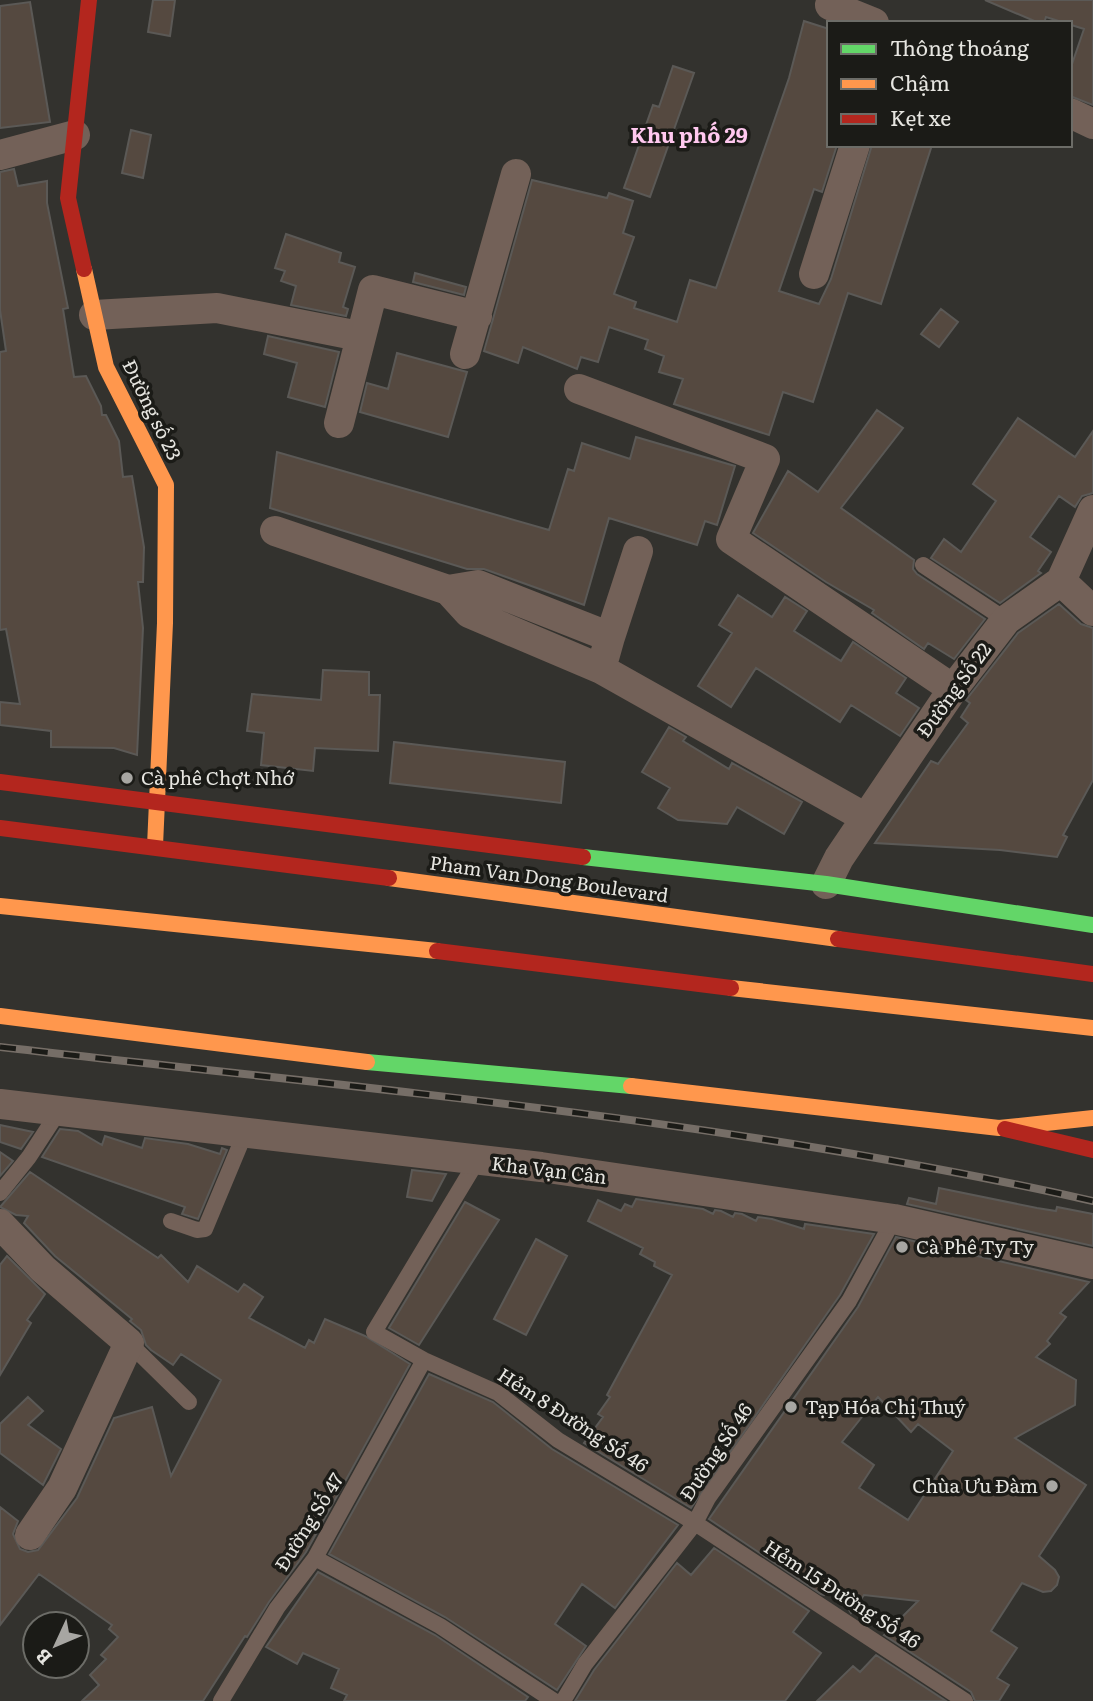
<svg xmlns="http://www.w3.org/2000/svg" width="1093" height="1701" font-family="Literata,serif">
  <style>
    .building { fill: #554940; stroke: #5b5956; stroke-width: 2; fill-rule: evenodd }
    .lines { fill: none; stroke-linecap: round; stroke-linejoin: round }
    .lane { stroke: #736158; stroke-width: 16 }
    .street { stroke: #736158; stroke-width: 30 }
    .fast { stroke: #63d668; stroke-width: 16 }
    .slow { stroke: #ff974d; stroke-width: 16 }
    .jam { stroke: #b3261e; stroke-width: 16 }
    .rail-casing { stroke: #766e67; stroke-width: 8 }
    .rail { stroke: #1b1b17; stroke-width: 5; stroke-dasharray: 16; stroke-linecap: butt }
    .poi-dot { fill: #a7a6a2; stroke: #1b1b17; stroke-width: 2.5 }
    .labels { text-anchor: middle; stroke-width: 7; stroke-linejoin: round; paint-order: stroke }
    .street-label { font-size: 19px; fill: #e6e5e0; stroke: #1b1b17 }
    .poi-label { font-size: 19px; fill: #e6e5e0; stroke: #1b1b17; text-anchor: start }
    .neighbourhood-label { font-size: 21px; font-weight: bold; fill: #ffc8ef; stroke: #1b1b17 }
  </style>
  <rect width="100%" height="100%" fill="#33322e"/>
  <!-- building -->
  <path class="building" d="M153,0H175L170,36L148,32Z
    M985,0H1093V105L1070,96V70L1084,29L1046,17L1044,23H1039Z
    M30,2L50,122L0,128V6Z
    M804,21L829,29V145H837L822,192L814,189L779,291L819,304L831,279L872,145H932L881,304L848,293L813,402L783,392L769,435L674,404L683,379L659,372L664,356L645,349L648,340L609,327L598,362L581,357L577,369L523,347L518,363L484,351L532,180L607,198L609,193L633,201L623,233L634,237L614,294L636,302L634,308L677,322L690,280L716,288L789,78Z
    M673,66L694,73L650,197L624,188L653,105L659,107Z
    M131,130L151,135L143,178L122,173Z
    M14,169L18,186L47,181V203L68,308L63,309L74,377L86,376L101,406L102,415H106L119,441L123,477L132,476L144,547L143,582H138L143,628L137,755L114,748L51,747V731L0,725V702L20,704L6,629L0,630V352L6,351L0,310V172Z
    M286,234L341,253L339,262L355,267L343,307L348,309L346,316L291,305L296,286L281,281L285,271L275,268Z
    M415,273L466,287L464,295L413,282Z
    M941,309L958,322L939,347L921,334Z
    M268,336L339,352L325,407L288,397L297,363L264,354Z
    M397,353L467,372L448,437L360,412L367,383L388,389Z
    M877,410L903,428L841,508L914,560L913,569L917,574L985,619L954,659L928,643L924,649L872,613L874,610L826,582L753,533L788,471L818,492Z
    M1018,418L1075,457L1093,431V493L1082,496L1075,507L1059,496L1030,537L1051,552L1038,571L1041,573L1000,603L931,558L944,539L961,552L996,501L973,484Z
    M636,437L735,466L717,525L705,521L697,545L609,518L584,605L484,569H467L270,508L277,452L549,530L568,469L574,471L582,443L630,459Z
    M738,595L772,617L785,597L807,611L794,631L841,661L853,642L906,678L896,693L919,708L900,736L851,705L840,722L756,668L731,707L698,686L732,633L719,625Z
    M1059,604L1081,624L1093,628V780L1063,835L1067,837L1057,857L1000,850L875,843L931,761L938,764L968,723L961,717L970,703L966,700L1018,633Z
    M323,670L369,672V695H380L378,751L315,748L313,771L261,765L264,733L247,731L252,694L321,700Z
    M669,727L686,737L683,741L729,769L732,763L802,802L784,834L737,807L727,824L678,820L658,808L670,788L642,772Z
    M394,742L565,762L561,803L390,783Z
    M0,1125L33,1132L21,1149L0,1142Z
    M60,1129L78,1131L102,1145L105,1136L142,1148L145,1138L188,1144L220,1154L222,1148L227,1150L198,1219L182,1214L185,1207L42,1157Z
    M0,1152L13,1161L0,1176Z
    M412,1170L446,1174L432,1201L407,1197Z
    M30,1172L158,1258L161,1255L188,1282L197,1266L238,1292L244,1284L263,1297L249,1318L305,1348L309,1340L314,1343L325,1319L365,1336L410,1364L306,1552L269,1602L247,1637L245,1636L203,1701H82L99,1685L90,1675L106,1659L101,1655L118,1637L109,1629L112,1625L39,1574L0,1625V1507L18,1521L13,1534L20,1549L28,1552L38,1550L77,1498L114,1418L152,1407L171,1476L221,1380L181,1354L173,1365L151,1350L146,1345L141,1330L130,1321L132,1319L55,1256L24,1223L28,1216L16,1215L0,1207Z
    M939,1188L1037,1208L1056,1211L1057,1207L1093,1214V1246L907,1204L909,1198L936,1204Z
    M636,1199L703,1209L713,1214L715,1210L721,1211L733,1217L735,1213L742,1214L756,1221L758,1217L772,1219L804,1229L805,1224L874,1234L840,1295L691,1508L584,1443L603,1417L598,1414L610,1397L607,1395L672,1275L654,1266L655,1262L640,1254L643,1248L588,1221L598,1200L621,1211L625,1204L632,1207Z
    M465,1202L499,1220L419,1345L389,1328Z
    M896,1237L1089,1282L1060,1313L1066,1317L1047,1341L1050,1344L1036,1357L1076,1380L1075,1405L1015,1438L1086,1485L1039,1556L1055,1570L1059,1577L1057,1585L1051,1591L1043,1592L1022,1583L991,1631L1017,1648L997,1678L1009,1685L999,1701H975L971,1692L884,1635L918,1601L864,1595L851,1613L832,1583L824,1595L821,1594L709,1519L858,1307ZM878,1397L911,1432L918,1424L953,1451L908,1520L859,1488L874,1465L842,1442Z
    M536,1239L567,1256L526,1335L494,1319Z
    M7,1256L45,1294L27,1320L31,1323L0,1375V1265Z
    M429,1374L493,1402L552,1449L678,1525L615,1608L582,1584L555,1624L586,1646L557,1690L445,1617L329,1554Z
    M28,1397L43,1411L28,1425L61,1449L43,1485L0,1453V1424Z
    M714,1548L809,1611L793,1632L821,1653L785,1701H575L594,1670L677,1563L691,1575Z
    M318,1572L435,1635L528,1697L525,1701H344L347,1695L331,1688L339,1669L303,1653L297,1664L266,1647Z
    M876,1655L946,1701H817L853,1666L860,1672Z"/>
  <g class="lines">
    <!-- lane -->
    <path class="lane" d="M923,565L1006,620
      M477,1161L374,1332L424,1360L498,1393L558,1440L695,1523L965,1701
      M0,1193L29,1157L59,1111
      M171,1221L197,1230L205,1229L245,1133
      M129,1343L189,1402
      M315,1558L440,1626L554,1701
      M221,1701L277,1608L315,1558L424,1360
      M563,1701L585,1664L695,1523L708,1498L849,1301L894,1219"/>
    <!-- street -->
    <path class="street" d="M830,5L874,23
      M1070,113L1093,124
      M0,155L75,135
      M814,274L855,145
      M94,315L217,308L359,336
      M465,354L516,174
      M579,389L765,459L731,539L953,689
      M339,423L373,290L477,316
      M275,531L448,590L469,613L601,669L866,818
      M1061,581L1093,611
      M448,590L478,585L610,637L601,669
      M610,637L638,551
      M826,884L839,858L953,689L1006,620L1061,581L1093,510
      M0,1104L541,1167L894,1219L1093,1264
      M0,1224L43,1269L129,1343L62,1488L30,1535"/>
    <!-- fast -->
    <path class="fast" d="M583,857L826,884L1093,925
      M367,1062L631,1086"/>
    <!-- slow -->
    <path class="slow" d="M84,269L106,367L166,485L165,623L155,846
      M389,878L838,939
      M0,906L437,951
      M731,988L1093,1028
      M0,1016L367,1062
      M631,1086L999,1128L1093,1118"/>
    <!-- jam -->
    <path class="jam" d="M84,269L68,198L89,0
      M0,782L583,857
      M0,828L389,878
      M838,939L1093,974
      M437,951L731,988
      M1005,1129L1093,1150"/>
    <defs>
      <path id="rail" d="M0,1047C366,1089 734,1120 1093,1201"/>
    </defs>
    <!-- rail casing -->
    <use href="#rail" class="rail-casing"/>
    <!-- rail -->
    <use href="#rail" class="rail"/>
  </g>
  <!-- markers -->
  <g class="poi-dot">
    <circle cx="127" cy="778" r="7"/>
    <circle cx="902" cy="1247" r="7"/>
    <circle cx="791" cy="1407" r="7"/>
    <circle cx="1052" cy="1486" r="7"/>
  </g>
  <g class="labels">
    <!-- street labels -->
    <g class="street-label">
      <text transform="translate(152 410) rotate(64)" y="7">Đường số 23</text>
      <text transform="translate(954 690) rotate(-54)" y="7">Đường Số 22</text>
      <text transform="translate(549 879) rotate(8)" y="7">Pham Van Dong Boulevard</text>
      <text transform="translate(549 1170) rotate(7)" y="7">Kha Vạn Cân</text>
      <text transform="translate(573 1420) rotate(33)" y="7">Hẻm 8 Đường Số 46</text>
      <text transform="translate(716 1452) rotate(-56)" y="7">Đường Số 46</text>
      <text transform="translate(309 1522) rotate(-58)" y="7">Đường Số 47</text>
      <text transform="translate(842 1594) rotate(33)" y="7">Hẻm 15 Đường Số 46</text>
    </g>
    <!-- poi labels -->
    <g class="poi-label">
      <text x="141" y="785">Cà phê Chợt Nhớ</text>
      <text x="916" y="1254">Cà Phê Ty Ty</text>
      <text x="805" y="1414">Tạp Hóa Chị Thuý</text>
      <text x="1038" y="1493" text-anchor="end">Chùa Ưu Đàm</text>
    </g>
    <!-- neighbourhood labels -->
    <g class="neighbourhood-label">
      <text x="689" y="143">Khu phố 29</text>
    </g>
  </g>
  <!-- legend -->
  <rect x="827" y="21" width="245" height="126" fill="#1b1b17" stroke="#6c6c67" stroke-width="2"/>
  <rect x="841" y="44" width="35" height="10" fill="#63d668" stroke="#6c6c67" stroke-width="2"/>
  <text x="890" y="56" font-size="21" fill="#e6e5e0">Thông thoáng</text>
  <rect x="841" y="79" width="35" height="10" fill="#ff974d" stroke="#6c6c67" stroke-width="2"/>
  <text x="890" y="91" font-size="21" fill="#e6e5e0">Chậm</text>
  <rect x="841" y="114" width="35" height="10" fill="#b3261e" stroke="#6c6c67" stroke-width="2"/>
  <text x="890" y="126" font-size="21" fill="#e6e5e0">Kẹt xe</text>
  <!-- north arrow -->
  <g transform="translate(56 1645) rotate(226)"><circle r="33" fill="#1b1b17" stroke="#6c6c67" stroke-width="2"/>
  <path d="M0-5L12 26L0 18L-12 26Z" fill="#a7a6a2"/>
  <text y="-10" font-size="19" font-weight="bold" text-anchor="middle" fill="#e6e5e0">B</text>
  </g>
</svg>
